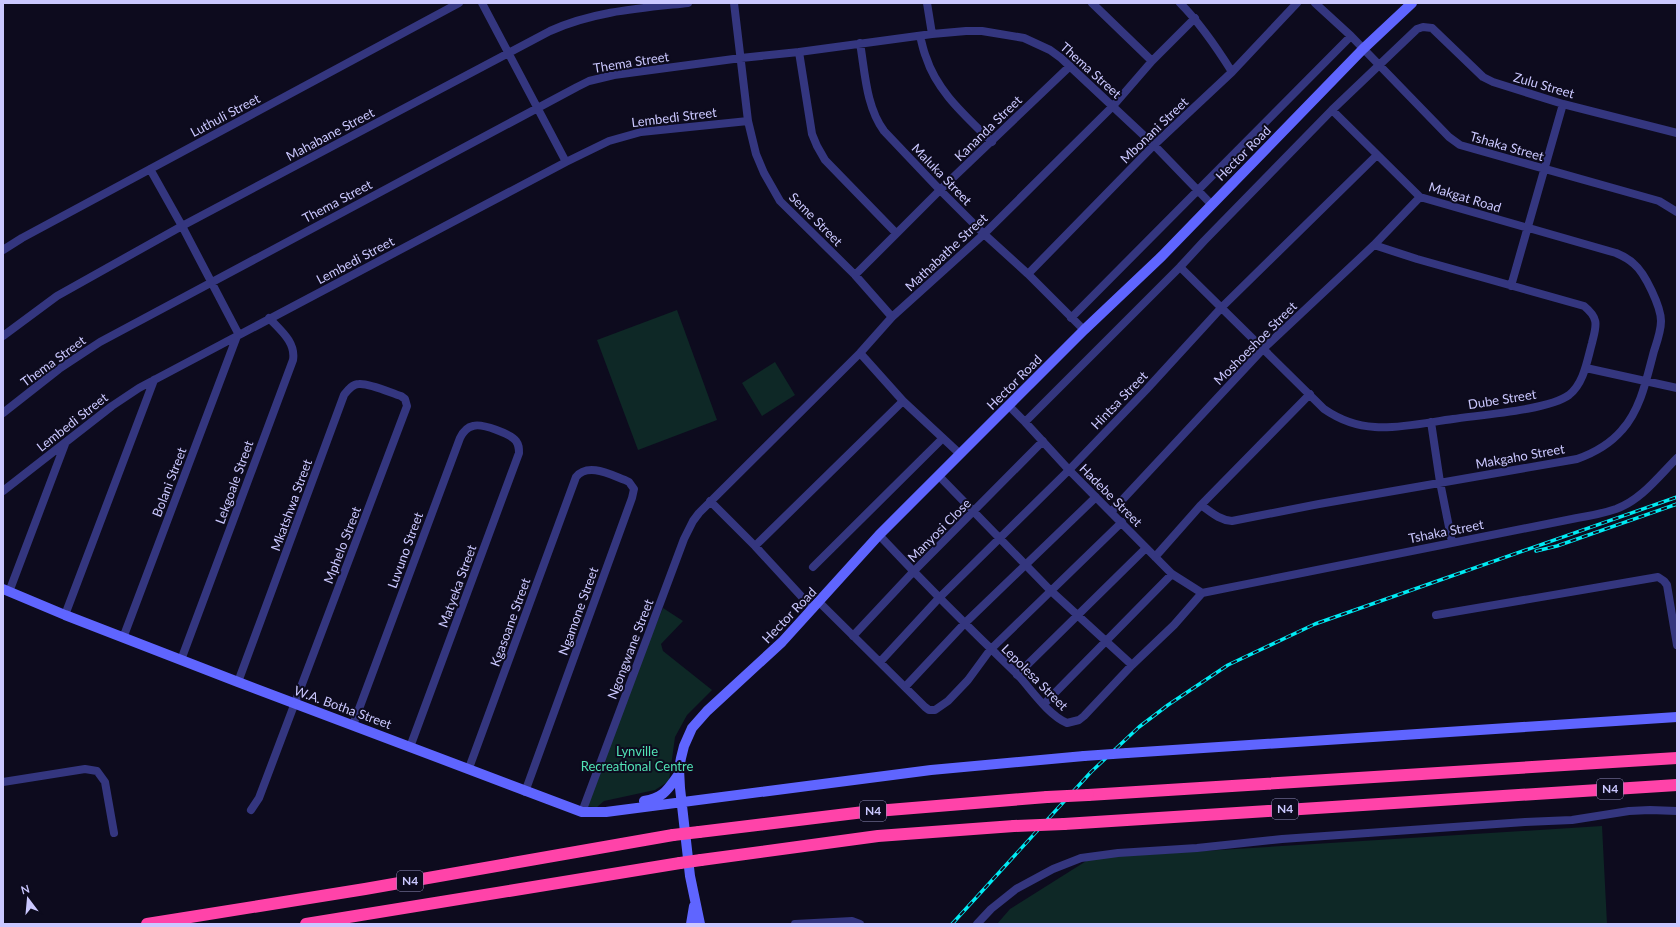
<svg xmlns="http://www.w3.org/2000/svg" width="1680" height="927" font-family="Lato,sans-serif">
  <style>
    .green { fill: #0e2826 }
    .lines { fill: none; stroke-linecap: round; stroke-linejoin: round }
    .street { stroke: #34367f; stroke-width: 8 }
    .secondary { stroke: #5f65ff; stroke-width: 10 }
    .highway { stroke: #ff43a9; stroke-width: 12 }
    .rail-casing { stroke: #00eaf3; stroke-width: 3.5 }
    .rail { stroke: #0d0b1e; stroke-width: 2; stroke-dasharray: 6; stroke-linecap: butt }
    .secondary-bridge { stroke: #5f65ff; stroke-width: 10 }
    .highway-bridge { stroke: #ff43a9; stroke-width: 12 }
    .labels { text-anchor: middle; stroke-width: 4; stroke-linejoin: round; paint-order: stroke }
    .shield { fill: #0d0b1e; stroke: #928fbc; stroke-width: 1 }
    .shield-label { font-size: 12px; font-weight: bold; fill: #cbc8ff }
    .street-label { font-size: 13px; fill: #cbc8ff; stroke: #0d0b1e }
    .park-label { font-size: 13px; fill: #51e2b5; stroke: #0d0b1e }
  </style>
  <rect width="100%" height="100%" fill="#0d0b1e"/>
  <!-- green -->
  <path class="green" d="M677,310L717,420L638,450L597,340Z
    M775,362L795,395L762,416L742,383Z
    M663,608L683,621L661,644L663,651L712,690L687,715L675,737L669,781L655,790L604,801L597,807L581,806L622,704Z
    M1602,826L1607,924H997L1010,909L1091,858Z"/>
  <g class="lines">
    <!-- street -->
    <path class="street" d="M482,3L566,162
      M734,3L748,121L756,154L764,173L780,201L855,275L892,317
      M927,3L932,34
      M1092,3L1152,61
      M1180,3C1201,24 1217,48 1232,72
      M1315,3L1351,36L1449,137L1460,145L1659,201L1677,212
      M920,36C922,43 923,50 926,57C937,92 967,117 992,142
      M860,43C865,72 866,107 884,131L940,190L984,234L1028,274L1084,330
      M799,52L812,134L817,146L825,160L896,233
      M150,169L182,226L239,335
      M3,250L22,238L459,3
      M1180,267L1324,409C1340,420 1356,426 1375,427C1398,429 1430,422 1453,419C1480,415 1549,410 1569,395C1584,383 1587,361 1592,343C1596,326 1600,319 1584,306L1417,259L1374,245
      M1028,274L1154,145L1232,72L1297,3
      M855,275L940,190L1070,66
      M1511,286L1563,104
      M1071,318L1351,36
      M3,336L57,296L182,226L550,31C594,11 642,8 688,3
      M860,353L903,401L960,454
      M1586,368L1677,388
      M1009,406L1025,422L1069,470L1172,574L1202,593
      M3,413L59,369L100,342L577,87L589,81L614,75L741,58L799,52L932,34L966,31H982L1024,38L1050,50L1061,58L1154,145L1211,204
      M1025,422L1180,267L1204,241L1332,110L1417,29L1423,27L1432,28L1483,77L1493,82L1563,104L1677,133
      M1431,422L1440,482L1452,542
      M939,476L1050,590L1132,665
      M3,491L112,406L139,388L566,162L609,141L641,132L748,121
      M710,501L755,546L813,609
      M1201,505C1211,512 1219,520 1232,521L1319,504L1577,459C1594,453 1610,444 1622,430C1641,409 1647,377 1654,351C1657,342 1661,331 1661,321C1661,307 1645,273 1634,264C1629,259 1623,256 1616,253L1420,197L1332,110
      M1111,512L1263,349L1374,245L1420,197
      M879,535C924,583 970,629 1017,674C1031,689 1048,715 1067,723L1079,720L1084,716L1132,665L1174,625L1202,593
      M755,546L903,401
      M1155,557L1201,505L1310,394
      M813,567L943,438
      M9,592L65,444
      M1202,593L1577,518C1590,516 1604,513 1616,509C1641,500 1659,476 1677,458
      M819,602L925,707L929,710H935L948,701L968,680L990,650L1122,522
      M65,615L154,380
      M1436,615L1658,577L1664,581L1667,585L1677,645
      M853,636L913,572L1043,441
      M123,638L237,336
      M181,660L293,360C296,342 280,330 269,318
      M880,662L939,598L1069,470L1146,390L1222,307L1377,155
      M1017,675L1146,548
      M238,682L344,395C348,390 352,384 359,384C370,383 391,393 401,396L405,399L407,406L259,798L251,810
      M905,687L964,624L1096,497
      M1044,704L1172,574
      M353,725L460,438C463,432 467,427 473,426C482,423 511,434 516,441C519,445 519,448 519,453L410,747
      M469,768L576,477C588,462 611,475 625,480L629,482L634,489L632,498L525,792
      M3,782L85,769L97,771L105,782L114,833
      M582,812L684,539L693,521L699,513L860,353L892,317L984,234L1113,106L1152,61L1195,18
      M795,924L852,921L860,924
      M977,924L991,909L1016,889L1053,869L1081,858L1118,853L1197,848L1282,839L1525,822L1572,820L1629,811L1650,810L1677,811"/>
    <!-- secondary -->
    <path class="secondary" d="M3,589L65,615L238,682L582,812H606L931,770L1084,756
      M1127,753L1677,717
      M644,801C665,797 667,790 679,774
      M691,924L694,906
      M700,924L690,876L680,788L679,769L681,758L684,746L692,728L707,711L782,642L879,535L1084,330L1162,256L1363,49L1412,3"/>
    <!-- highway -->
    <path class="highway" d="M1088,795L1677,758
      M1064,824L1677,785
      M699,832L864,812L1047,797
      M701,860L878,836L1014,826
      M147,924L365,889L673,835
      M306,924L680,863"/>
    <defs>
      <path id="rail" d="M1536,551L1557,546L1677,504
        M952,924L1091,772L1139,727L1168,705L1228,665L1315,624L1677,497"/>
    </defs>
    <!-- rail casing -->
    <use href="#rail" class="rail-casing"/>
    <!-- rail -->
    <use href="#rail" class="rail"/>
    <!-- secondary-bridge -->
    <path class="secondary-bridge" d="M1084,756L1127,753"/>
    <!-- highway-bridge -->
    <path class="highway-bridge" d="M1047,797L1088,795
      M1014,826L1064,824
      M673,835L699,832
      M680,863L701,860"/>
  </g>
  <g class="labels">
    <!-- shield labels -->
    <g class="shield">
      <rect x="1597" y="779" width="26" height="20" rx="3"/>
      <rect x="1272" y="799" width="26" height="20" rx="3"/>
      <rect x="860" y="801" width="26" height="20" rx="3"/>
      <rect x="397" y="871" width="26" height="20" rx="3"/>
    </g>
    <g class="shield-label">
      <text x="1610" y="793">N4</text>
      <text x="1285" y="813">N4</text>
      <text x="873" y="815">N4</text>
      <text x="410" y="885">N4</text>
    </g>
    <!-- street labels -->
    <g class="street-label">
      <text transform="translate(631 62) rotate(-9)" y="5">Thema Street</text>
      <text transform="translate(1091 70) rotate(42)" y="5">Thema Street</text>
      <text transform="translate(1544 85) rotate(16)" y="5">Zulu Street</text>
      <text transform="translate(225 115) rotate(-28)" y="5">Luthuli Street</text>
      <text transform="translate(674 117) rotate(-7)" y="5">Lembedi Street</text>
      <text transform="translate(988 128) rotate(-44)" y="5">Kananda Street</text>
      <text transform="translate(1154 130) rotate(-44)" y="5">Mbonani Street</text>
      <text transform="translate(330 134) rotate(-28)" y="5">Mahabane Street</text>
      <text transform="translate(1507 146) rotate(16)" y="5">Tshaka Street</text>
      <text transform="translate(1243 153) rotate(-45)" y="5">Hector Road</text>
      <text transform="translate(942 174) rotate(46)" y="5">Maluka Street</text>
      <text transform="translate(1465 197) rotate(17)" y="5">Makgat Road</text>
      <text transform="translate(337 201) rotate(-28)" y="5">Thema Street</text>
      <text transform="translate(816 219) rotate(45)" y="5">Seme Street</text>
      <text transform="translate(946 252) rotate(-43)" y="5">Mathabathe Street</text>
      <text transform="translate(355 260) rotate(-28)" y="5">Lembedi Street</text>
      <text transform="translate(1255 343) rotate(-45)" y="5">Moshoeshoe Street</text>
      <text transform="translate(53 361) rotate(-36)" y="5">Thema Street</text>
      <text transform="translate(1014 382) rotate(-45)" y="5">Hector Road</text>
      <text transform="translate(1502 399) rotate(-9)" y="5">Dube Street</text>
      <text transform="translate(1119 400) rotate(-46)" y="5">Hintsa Street</text>
      <text transform="translate(72 422) rotate(-38)" y="5">Lembedi Street</text>
      <text transform="translate(1520 456) rotate(-10)" y="5">Makgaho Street</text>
      <text transform="translate(169 482) rotate(-69)" y="5">Bolani Street</text>
      <text transform="translate(234 482) rotate(-70)" y="5">Lekgoale Street</text>
      <text transform="translate(1111 495) rotate(45)" y="5">Hadebe Street</text>
      <text transform="translate(291 505) rotate(-70)" y="5">Mkatshwa Street</text>
      <text transform="translate(939 530) rotate(-45)" y="5">Manyosi Close</text>
      <text transform="translate(1446 531) rotate(-11)" y="5">Tshaka Street</text>
      <text transform="translate(342 545) rotate(-69)" y="5">Mphelo Street</text>
      <text transform="translate(405 550) rotate(-70)" y="5">Luvuno Street</text>
      <text transform="translate(457 586) rotate(-70)" y="5">Matyeka Street</text>
      <text transform="translate(578 611) rotate(-70)" y="5">Ngamone Street</text>
      <text transform="translate(789 615) rotate(-46)" y="5">Hector Road</text>
      <text transform="translate(510 622) rotate(-70)" y="5">Kgasoane Street</text>
      <text transform="translate(630 649) rotate(-69)" y="5">Ngongwane Street</text>
      <text transform="translate(1035 677) rotate(45)" y="5">Lepolesa Street</text>
      <text transform="translate(343 707) rotate(20)" y="5">W.A. Botha Street</text>
    </g>
    <!-- park labels -->
    <g class="park-label">
      <text x="637" y="756">Lynville<tspan x="637" dy="15">Recreational Centre</tspan></text>
    </g>
  </g>
  <!-- border -->
  <rect width="1680" height="927" fill="none" stroke="#cbc8ff" stroke-width="8"/>
  <!-- north arrow -->
  <g transform="translate(28 899) rotate(344)" stroke="#0d0b1e" stroke-width="3" paint-order="stroke">
  <path d="M0-3L7 15L0 10L-7 15Z" fill="#cbc8ff"/>
  <text y="-6" font-size="11" font-weight="bold" text-anchor="middle" fill="#cbc8ff">N</text>
  </g>
</svg>
